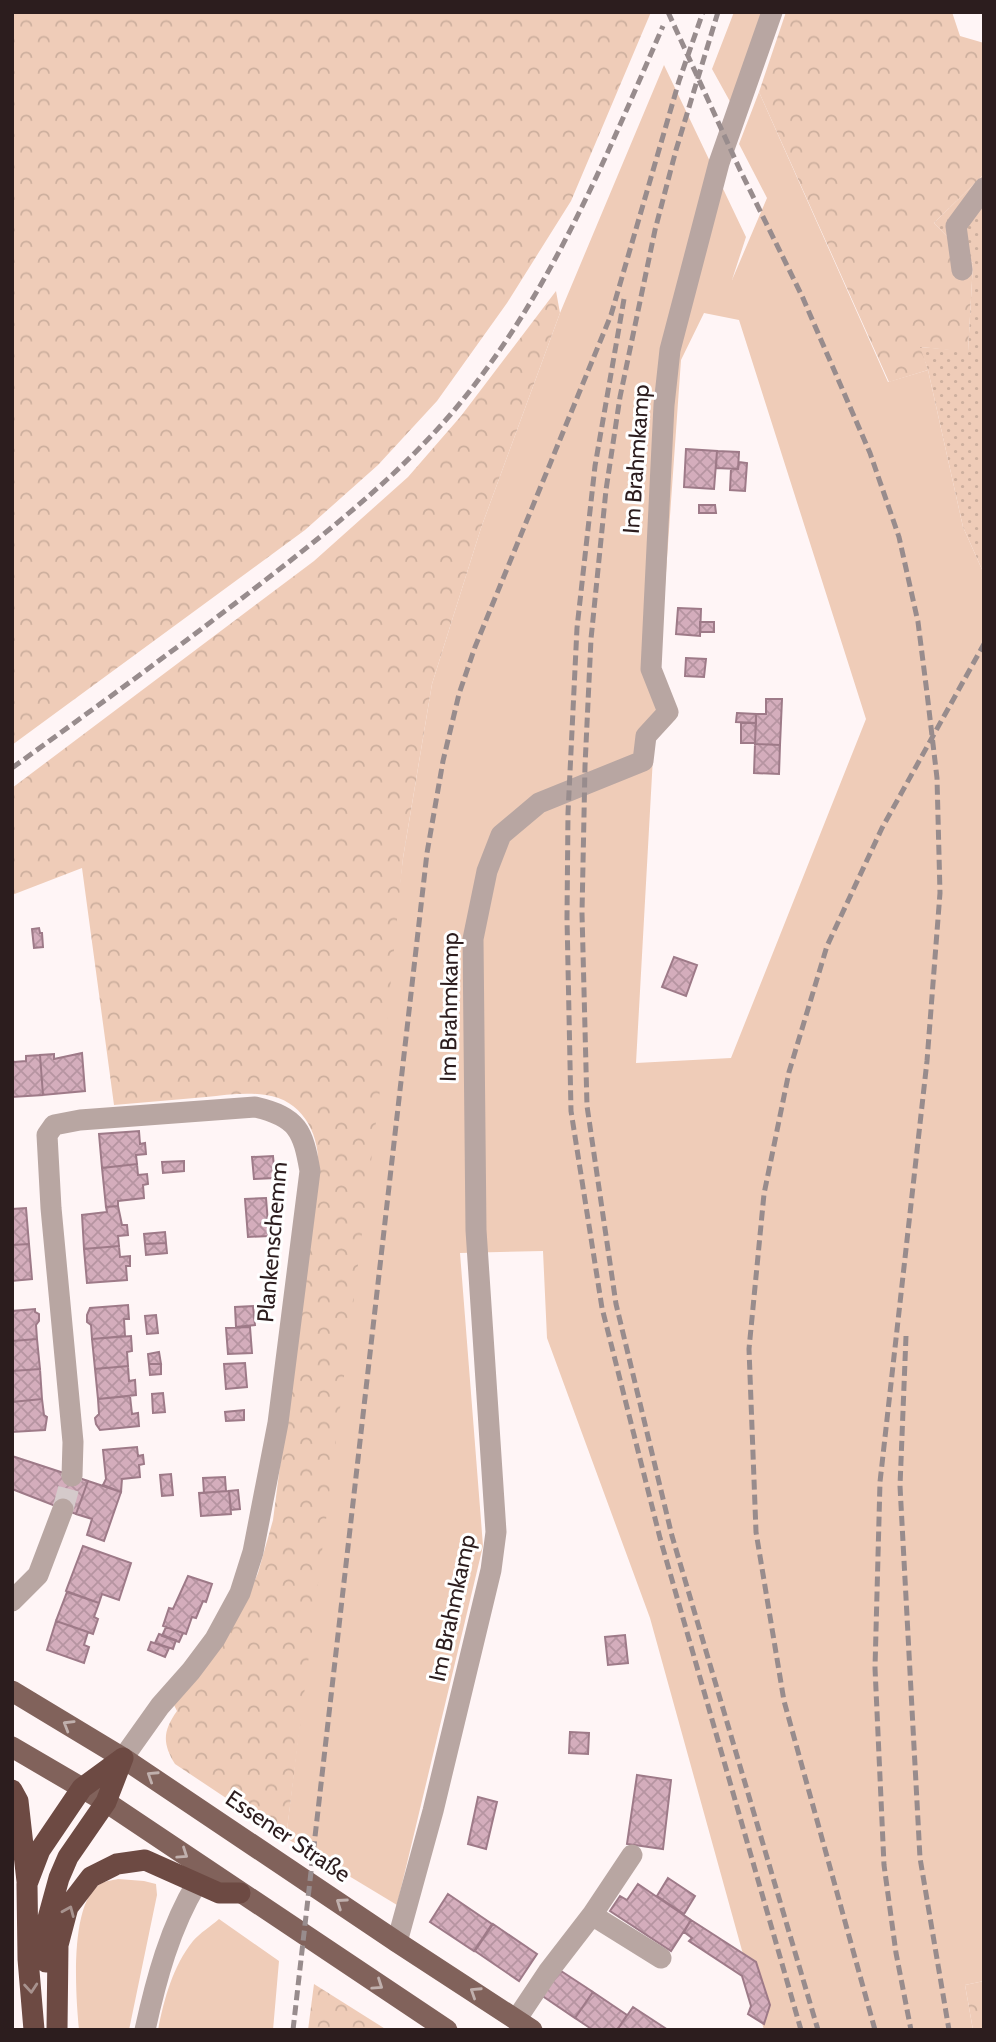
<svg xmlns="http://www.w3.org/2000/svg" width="996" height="2042" font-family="Cabin,sans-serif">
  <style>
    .grass { fill: #efccb8; fill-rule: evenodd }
    .forest { fill: url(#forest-crowns) }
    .garden { fill: url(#garden-dots) }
    .building { fill: url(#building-cross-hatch); stroke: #9e7a88; stroke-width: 2 }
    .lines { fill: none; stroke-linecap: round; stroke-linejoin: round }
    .minor-tunnel { stroke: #d5cacb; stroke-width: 21; stroke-dasharray: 21 10; stroke-linecap: butt }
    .minor { stroke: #b8a6a2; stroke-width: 21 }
    .major { stroke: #81625b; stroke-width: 21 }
    .highway { stroke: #6d4a43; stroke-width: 21 }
    .rail { stroke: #988c8d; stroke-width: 5; stroke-dasharray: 10 5; stroke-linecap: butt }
    .oneway { stroke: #c0b0ad }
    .oneway2 { stroke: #a7928e }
    .labels { text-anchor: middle; stroke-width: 6; stroke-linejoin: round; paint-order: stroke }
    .street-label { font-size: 23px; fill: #2c1d1e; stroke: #fff }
  </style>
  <defs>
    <pattern id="forest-crowns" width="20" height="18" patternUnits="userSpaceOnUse" patternTransform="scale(1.75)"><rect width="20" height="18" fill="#efccb8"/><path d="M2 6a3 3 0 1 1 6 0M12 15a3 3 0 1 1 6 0" fill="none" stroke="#cdaf9e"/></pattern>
    <pattern id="garden-dots" width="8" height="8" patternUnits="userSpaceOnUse" patternTransform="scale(1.75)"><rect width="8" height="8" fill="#efccb8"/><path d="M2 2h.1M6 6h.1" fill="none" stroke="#cdaf9e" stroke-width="1.8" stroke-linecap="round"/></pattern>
    <pattern id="building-cross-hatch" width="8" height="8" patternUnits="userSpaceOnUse" patternTransform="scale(1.75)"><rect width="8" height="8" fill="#d4adbc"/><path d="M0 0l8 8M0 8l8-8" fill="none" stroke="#b694a1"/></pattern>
  </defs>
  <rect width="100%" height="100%" fill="#fff5f6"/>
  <!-- grass -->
  <path class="grass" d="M734,12H765L733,107L712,69Z
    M664,65L746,237L732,280L767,198L739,144L759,92L888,382L928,370L963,527L984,574V1981L965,1985L973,2030H764L650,1618L547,1338L543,1251L460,1253L483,1546L397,1905L286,1838L403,858L432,684L481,528L560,313ZM704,313L739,320L866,719L731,1058L636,1063L653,757L681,360Z
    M118,1879L144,1881L156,1884L157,1895L129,2030H79C76,1998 68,1900 102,1883C106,1881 113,1880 118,1879Z
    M219,1919L279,1961L273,2030H158C164,1999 173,1966 193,1941C200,1933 211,1926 219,1919Z"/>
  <!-- forest -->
  <path class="forest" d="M12,12H651L571,201L507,303L437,401L378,465L305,530L12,745Z
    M786,12H952L960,36L984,43V174L934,223L973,263L968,352L921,347L928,370L889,382L759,92Z
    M556,291L560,313L481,528L432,684L403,858L381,1082L286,1838L175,1764C162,1743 163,1731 177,1711L173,1703L242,1609L258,1573L273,1520L318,1171C321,1137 304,1100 266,1095C246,1092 225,1095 206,1097C176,1100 145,1102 114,1105L82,868L12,895V788L314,561L408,477L461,416Z
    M984,1981V2030H973L965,1985Z
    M314,1984L387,2030H308Z"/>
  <!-- garden -->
  <path class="garden" d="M984,174V574L963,527L928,370L920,347L968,351L973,263L934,223Z"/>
  <!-- building -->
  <path class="building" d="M686,449L717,451L714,489L684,487Z
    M717,451L739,452L738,469L716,468Z
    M739,462L747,463L745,491L730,490L731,469H738Z
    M699,505H715L716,513H699Z
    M678,608L701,609L700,636L676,634Z
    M700,622H714V632H700Z
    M686,658L706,659L704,677L685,676Z
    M766,699H782L780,745L755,744L756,714H766Z
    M737,713L756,714V723L736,722Z
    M741,723H756L755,743H741Z
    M755,744L780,745L779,774L754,773Z
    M39,928L40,933H42L43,947L34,948L32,929Z
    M674,957L697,965L686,996L662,987Z
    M82,1053L85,1091L43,1095L40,1055L54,1054V1059Z
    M40,1055L43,1095L12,1097V1059L14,1062L26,1061V1056Z
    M139,1131L140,1144L145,1143L146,1154L136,1155L137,1164L102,1168L99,1134Z
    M273,1156L275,1178L254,1179L252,1157Z
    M184,1161V1171L163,1173L162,1162Z
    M137,1164L138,1175L147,1174L148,1184L143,1185L144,1198L118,1201V1206L106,1207L102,1168Z
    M266,1198L269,1236L248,1237L245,1199Z
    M118,1206L122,1225H127L128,1235L118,1236L119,1246L84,1249L82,1215L107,1212L106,1207Z
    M26,1208L29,1244L12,1245V1209Z
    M165,1232L166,1243L145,1244L144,1234Z
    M166,1243L167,1253L146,1255L145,1244Z
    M29,1244L32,1279L12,1281V1245Z
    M119,1246L120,1257L130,1256V1266H126L127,1280L87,1283L84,1249Z
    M128,1305L129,1319H124L125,1336L92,1339L91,1325L87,1322V1315L90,1308Z
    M253,1306L255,1325L236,1327L235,1307Z
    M35,1309V1312L39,1314V1321L36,1325L37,1339L12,1341V1311Z
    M156,1315L158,1333L147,1334L145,1316Z
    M250,1327L252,1353L228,1354L226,1328Z
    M131,1336L132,1351L127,1352L128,1366L95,1369L92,1339Z
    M37,1339L40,1369L12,1371V1341Z
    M159,1352L161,1364H149L148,1354Z
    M245,1363L247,1387L226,1389L224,1364Z
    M149,1364H161V1374L150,1375Z
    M128,1366L129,1381L135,1380L136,1395L98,1399L95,1369Z
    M40,1369L42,1399L12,1402V1371Z
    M163,1393L165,1412L153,1413L152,1394Z
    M130,1396L132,1414L138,1413L139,1426L100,1430L96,1424L95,1418L99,1414L98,1399Z
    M42,1399L44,1415L47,1417L45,1430L12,1432V1402Z
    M244,1410V1420L226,1421L225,1412Z
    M137,1447L138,1456L143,1455L144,1464L139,1465L140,1477L122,1479L121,1492L103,1485L106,1479L103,1450Z
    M12,1456L88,1481L76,1514L12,1489Z
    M171,1474L173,1495L162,1496L160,1475Z
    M225,1477L226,1491L204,1493L203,1478Z
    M88,1481L121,1492L104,1541L87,1535L92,1519L76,1514Z
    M238,1490L240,1509L231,1510L229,1491Z
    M229,1491L231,1514L201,1516L199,1493Z
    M83,1546L131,1563L119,1600L102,1594L99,1603L66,1591Z
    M188,1576L212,1584L206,1602L203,1601L196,1618L192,1617L186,1634L163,1626L169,1608L173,1609Z
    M67,1592L99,1603L94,1617L98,1619L93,1634L56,1621Z
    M56,1621L88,1632L84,1645L89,1647L84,1663L47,1650Z
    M166,1627L183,1633L179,1642L162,1636Z
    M159,1634L176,1640L173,1649L155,1643Z
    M625,1635L628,1663L608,1665L605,1637Z
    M151,1642L169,1648L165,1657L148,1650Z
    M570,1732L589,1733L588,1754L569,1753Z
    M637,1775L671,1780L663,1849L627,1844Z
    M478,1797L497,1802L486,1849L468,1844Z
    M668,1878L695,1896L684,1914L657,1896Z
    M638,1884L691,1920L671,1951L610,1911L620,1896L627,1900Z
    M448,1894L492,1924L474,1951L430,1922Z
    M691,1920L756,1962L770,2005L764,2024L748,2014L751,2006L742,1976L689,1941L692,1938L684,1932Z
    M493,1924L537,1954L519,1981L475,1951Z
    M558,1969L593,1992L575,2018L541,1995Z
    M593,1992L627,2015L617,2030H593L575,2018Z
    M633,2007L668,2030H617Z"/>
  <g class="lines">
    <!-- minor-tunnel -->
    <path class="minor-tunnel" d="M63,1509L72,1476"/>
    <!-- minor -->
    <path class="minor" d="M962,270L956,226L984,188
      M72,1476L73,1442L51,1208L47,1135L54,1125L80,1120L255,1107C298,1117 303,1131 310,1171L278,1423L253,1552L240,1593L215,1639L191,1671L160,1706L123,1758
      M12,1601L38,1575L63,1509
      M592,1915L632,1855
      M397,1942L433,1811L491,1570L496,1532L476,1230L473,939L487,871L501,835L539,803L643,761L646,736L668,712L651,669L664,405L670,350L719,163L772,12
      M516,2020L548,1972L592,1915L661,1958
      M145,2030C156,1980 170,1927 197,1883"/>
    <!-- major -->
    <path class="major" d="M12,1691L123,1758L397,1942L532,2030
      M12,1747L106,1802L447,2030"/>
    <!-- highway -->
    <path class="highway" d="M12,1790L18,1801L27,1881
      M46,1962L45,1929L59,1878L68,1857L106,1802L123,1758
      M34,2030L28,1959L27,1884L40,1850L82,1788L123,1758
      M57,2030L58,1945L68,1907L91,1877L117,1864L145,1860L219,1893H240"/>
    <!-- rail -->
    <path class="rail" d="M668,12L740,170L802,296L870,453L899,537L918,622L927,693L937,778L940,893L927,1061L880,1482L875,1668L884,1865L896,1953L911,2030
      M718,12L676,150L655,230L620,397L606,490L591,639L585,766L582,913L587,1106L616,1304L672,1536L818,2030
      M624,299L595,466L577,628L568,813L567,918L571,1111L602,1308L660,1538L801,2030
      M12,768C92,710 172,652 250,592C321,537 392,482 451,414C548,300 604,162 663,26
      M906,1336L900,1486L920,1858L949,2030
      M293,2030L427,853L443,761L459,694L475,647L611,315L679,81L703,12
      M875,2030L784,1701L756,1532L749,1349L764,1194L789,1072L827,946L882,828L984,644"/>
  </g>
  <!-- one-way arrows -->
  <defs><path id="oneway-chevron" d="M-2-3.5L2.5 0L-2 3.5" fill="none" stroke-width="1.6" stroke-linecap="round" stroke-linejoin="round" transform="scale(1.75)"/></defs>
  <g class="oneway">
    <use href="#oneway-chevron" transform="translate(68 1725) rotate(-149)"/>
    <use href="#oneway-chevron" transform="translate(152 1776) rotate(-147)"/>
    <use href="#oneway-chevron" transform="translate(183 1854) rotate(34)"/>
    <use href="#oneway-chevron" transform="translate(341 1903) rotate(-145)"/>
    <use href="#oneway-chevron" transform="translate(378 1985) rotate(34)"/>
    <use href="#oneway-chevron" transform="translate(475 1992) rotate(-147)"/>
  </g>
  <g class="oneway2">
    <use href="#oneway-chevron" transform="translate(69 1911) rotate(-67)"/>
    <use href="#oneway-chevron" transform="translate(31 1988) rotate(85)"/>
  </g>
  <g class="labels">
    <!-- street labels -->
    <g class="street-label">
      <text transform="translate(636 459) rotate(-86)" y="8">Im Brahmkamp</text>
      <text transform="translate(449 1007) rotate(-89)" y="8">Im Brahmkamp</text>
      <text transform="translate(272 1242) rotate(-85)" y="8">Plankenschemm</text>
      <text transform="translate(452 1608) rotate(-78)" y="8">Im Brahmkamp</text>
      <text transform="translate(288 1836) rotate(34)" y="8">Essener Straße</text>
    </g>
  </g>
  <!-- border -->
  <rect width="996" height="2042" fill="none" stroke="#2c1d1e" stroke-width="28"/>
</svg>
